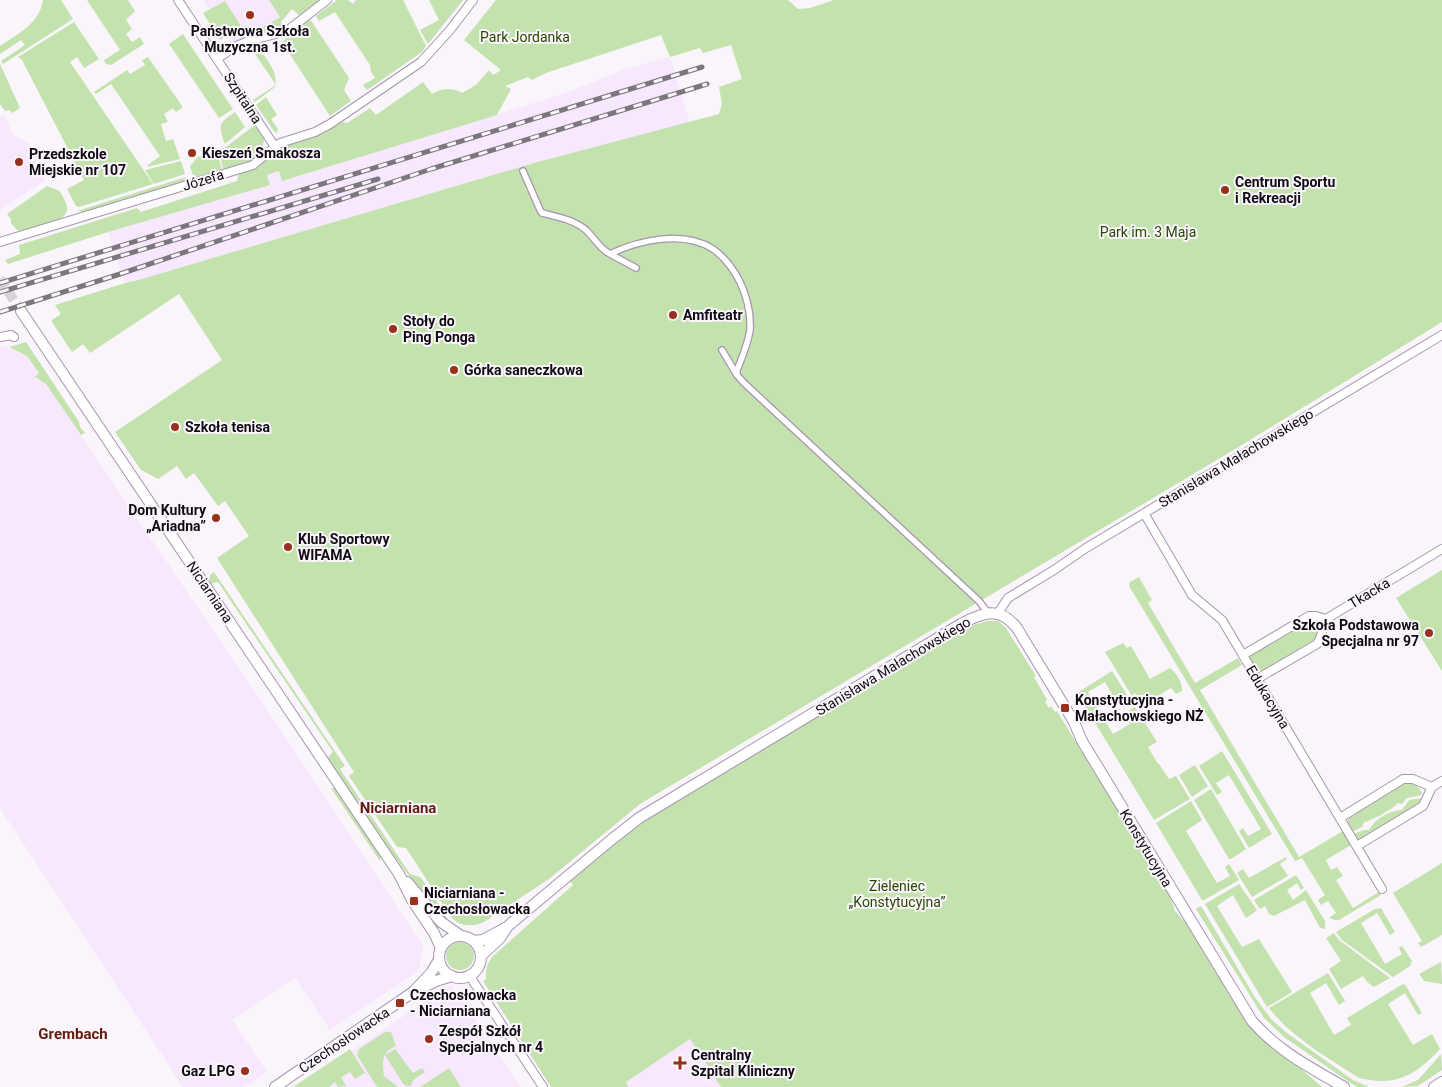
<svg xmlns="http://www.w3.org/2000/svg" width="1442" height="1087" font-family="Roboto,sans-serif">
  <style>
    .built { fill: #f7e8fe }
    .green { fill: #c3e2ae }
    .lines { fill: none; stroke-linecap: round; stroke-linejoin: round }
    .tertiary-tunnel { stroke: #d6d2d8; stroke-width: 10; stroke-dasharray: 10 5; stroke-linecap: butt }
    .pedestrian-casing { stroke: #a794b0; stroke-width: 8 }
    .minor-casing { stroke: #a794b0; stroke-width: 10 }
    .tertiary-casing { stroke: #a794b0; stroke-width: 12 }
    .pedestrian { stroke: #fff; stroke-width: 5.5 }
    .minor { stroke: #fff; stroke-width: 8 }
    .tertiary { stroke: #fff; stroke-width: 10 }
    .rail-casing { stroke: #7c777f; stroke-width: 5 }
    .rail { stroke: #f9f5fb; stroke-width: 3; stroke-dasharray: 9; stroke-linecap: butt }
    .poi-dot { fill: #99301b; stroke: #f9f5fb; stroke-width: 2 }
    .labels { text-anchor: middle; stroke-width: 4; stroke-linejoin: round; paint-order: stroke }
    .poi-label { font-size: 14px; font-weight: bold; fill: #100a14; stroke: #f9f5fb; text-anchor: start }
    .park-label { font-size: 14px; fill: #294902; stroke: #f9f5fb }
    .street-label { font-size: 14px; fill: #100a14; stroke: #f9f5fb }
    .neighbourhood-label { font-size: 15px; font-weight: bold; fill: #601d0f; stroke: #f9f5fb }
  </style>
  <rect width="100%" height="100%" fill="#f9f5fb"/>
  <!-- built -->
  <path class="built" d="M203,0H288L279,24L234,45Z
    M670,57L690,122L534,163L135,281L125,283L108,232L270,185L267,175L279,171L283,181L563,94L623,70Z
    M4,114L13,135L29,143L46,180L0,210V117Z
    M4,346L27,356L39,373L35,378L46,384L270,714L423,946L419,971L330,1030L295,978L232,1020L267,1072L245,1087H183L0,808V347Z
    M451,984L521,1087H298Z
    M691,1039L721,1087H618Z"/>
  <!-- green -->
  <path class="green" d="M43,0H61L73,19L3,64L1,61L25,45L21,40L0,54V46C18,34 39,24 43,0Z
    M87,0H128L135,11L126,20L132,29L126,34L132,42L140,37L144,44L111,65L106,64L104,60L120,50Z
    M269,0H320L299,15L292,9L281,22L285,28L232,46L280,17Z
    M337,0H348L353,4L356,0H403L426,46L422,52L367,90L363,85L375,78L370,70L371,69L370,65L335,12L319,21L316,16Z
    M429,0H463L428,44L420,30L439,20Z
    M496,0H788L798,9L810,8L834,0H1442V322L1237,448L640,804L549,879L484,922C472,927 460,927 451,917L406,848L397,847L349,776L354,772L217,558L249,536L225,501L218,506L194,473L186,479L177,466L158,479L141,470L115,432L222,360L179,294L90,353L83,344L72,352L52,322V320L61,314L55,305L125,283L135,281L534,163L719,114L722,104L719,87L742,79L731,45L703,53L700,48L670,57L661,35L546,73L532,80L528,77L505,86L511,89L497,115L282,181L279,171L267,175L270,185L108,232L8,264L5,260L20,254L19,245L137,208L141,212L237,181L239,174L258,168L284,146L324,133L342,122L347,123L370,108L376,115L423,82L432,94C441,88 453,87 462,93L476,85L489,70L493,75L501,70L464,40Z
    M225,1L241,26L220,40L203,13Z
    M310,19L349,78L344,90L351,101L330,116L282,42Z
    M74,22L99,59L84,68L77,57L70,62L153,184L79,207L76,206L67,189L84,180L22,60L18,57Z
    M183,34L233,109L219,118L169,44Z
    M249,45H254L262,55H264C271,66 278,74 275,87L255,102L253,100L276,85Z
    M148,57L182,106V108L176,112L173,108L164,114L168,122L161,124L166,141L173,139L180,159L147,167L148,165L160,156L111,84L96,94L94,92L127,70L130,74L145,65L142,60Z
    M0,64L20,108L12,113L10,110L5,111L0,104Z
    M266,97L277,115L271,119L278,129L277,133L274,131L256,105Z
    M235,112L245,127L225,144C218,124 218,124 235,112Z
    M256,124L264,138C263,164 245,163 223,169L219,150L226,147Z
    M217,151L222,170L194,178L190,166L198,157Z
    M181,161L185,174L154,184L145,170Z
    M186,177V181L84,212L77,211Z
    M47,186C60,191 59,188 66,203C75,223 33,228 21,231L17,230L11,223V219L7,214Z
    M26,342L79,422L80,427L85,433L81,435L46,384L35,377L39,373L27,356L9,347Z
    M1442,570V671L1396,598Z
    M214,572L345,766L340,769L410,874L420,877L424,882L447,918L445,922L396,859L328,758L329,756L333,752L218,582L211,584L209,580L210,575Z
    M1139,577L1152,600L1148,603L1195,683L1238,658L1242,665L1200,690L1299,857L1343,831L1351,845L1326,860L1331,870L1337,867L1343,876L1336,880L1353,908L1379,892L1381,895L1339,920H1335L1329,918L1336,913L1328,901L1321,905L1318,900L1325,895L1302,858L1295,861L1129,586L1130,582Z
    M1309,620H1313L1318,624V634L1314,640L1264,671C1255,671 1253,667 1249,661L1250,655Z
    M987,621H998L1006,628L1036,676L1034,677L1047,700L1045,702L1049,708L1051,706L1055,712L1057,711L1170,897L1175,911L1185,922L1246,1022L1273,1049L1301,1069L1322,1087H721L690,1039L626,1082L628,1087H551L483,981L486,979C485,971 487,964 492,957L573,885L570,881L634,828L928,649L974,625Z
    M1123,643L1127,648L1131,646L1150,679L1170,668C1176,672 1183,684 1182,691L1176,694L1171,688C1158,695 1148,707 1135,693L1132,696L1105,652Z
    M1112,671L1129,698L1118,705L1105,682L1088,692L1113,734L1130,724L1127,718L1130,716L1127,712L1135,707L1157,742L1148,747L1158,764H1159L1169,779L1176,776L1190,799L1154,820L1077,693Z
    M1222,751L1272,834L1249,848L1239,831L1243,828L1248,836L1261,829L1229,775L1216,783L1222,792L1217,795L1199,766Z
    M1195,765L1208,786L1192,797L1179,775Z
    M1405,782C1414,782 1420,786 1422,795L1407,798L1402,804L1398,803C1395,808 1369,822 1364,822L1362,827L1351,832L1347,822L1350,816Z
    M331,788H335L378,851L381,857L380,861Z
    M1211,789L1246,849L1231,859H1229L1194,800Z
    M1422,798L1417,805L1364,838L1358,839L1352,835L1364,830H1369C1375,819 1390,810 1402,810L1409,800Z
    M1191,801L1202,820L1186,831L1217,883L1230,876L1225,867L1229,864L1239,880L1204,900H1202L1156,823Z
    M1286,857L1287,859L1280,864L1288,876L1252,897L1237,873L1243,869L1249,878Z
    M1442,863V935L1421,947L1418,943L1422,941L1393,893Z
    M1296,875L1304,888L1301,890L1297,883L1287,890L1293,900L1306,890L1325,921V929L1320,928L1305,900L1274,916L1269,914L1265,906L1260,909L1254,900Z
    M1239,884L1257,910L1256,911L1246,918L1233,895L1217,906L1242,947L1259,939L1292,992L1267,1007L1205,904Z
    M1201,906L1256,999L1272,1020L1287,1033L1353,1080L1369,1087H1357L1349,1082L1284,1037L1264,1018L1196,909Z
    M1381,908L1395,932L1390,935L1377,913L1361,923L1385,964L1402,954L1399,948L1402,946L1412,961L1410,966L1393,977L1342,940L1336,932L1375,909Z
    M1334,933L1339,940L1390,978L1374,987L1367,982L1363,976L1341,989L1329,969L1341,961L1326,938Z
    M446 956a14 14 0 1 1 28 0a14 14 0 1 1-28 0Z
    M1441,962L1442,984L1424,981L1419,974Z
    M1328,973L1345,1001L1339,1005L1326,983L1310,993L1334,1035L1351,1025L1347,1018L1403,984L1406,986L1422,1013L1418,1015L1405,993L1388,1004L1413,1045L1432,1034L1440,1049C1416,1075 1396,1087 1359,1078C1327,1057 1292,1038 1269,1008Z
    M385,1032H391L396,1046C381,1052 382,1062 384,1076L398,1087H377L357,1055L359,1049Z
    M350,1049L365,1073L355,1079L350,1072L341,1077L346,1086L338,1087L335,1082L329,1087H293Z
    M395,1049L413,1073L422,1068L425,1072L413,1080L411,1086H407L404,1085L385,1055Z
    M1441,1054L1442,1070L1418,1086L1402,1087L1418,1080Z
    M449,1068L461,1087H420Z"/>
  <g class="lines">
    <!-- tertiary-tunnel -->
    <path class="tertiary-tunnel" d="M0,279L21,311"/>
    <defs>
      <path id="pedestrian" d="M523,171L540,210L542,213C558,217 575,220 587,231C595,239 600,249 610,254
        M636,268L610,254C639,240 684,230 713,249C724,257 734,270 740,282C747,297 751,313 750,330C748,343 742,358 737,370V375
        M722,350L737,375L744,383L979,601L988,613"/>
      <path id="minor" d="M178,0L275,147
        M217,59L234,47L249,41L287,31L327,0
        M0,242L253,165L280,143L315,132L330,124L421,62L450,30L473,0
        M0,337L11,335L14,337
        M1144,513L1192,595L1222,620L1382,889
        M998,613L1008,598L1054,570L1086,548L1442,335
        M1243,655L1309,616H1316L1326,619L1442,549
        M1257,679L1317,644C1323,636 1322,627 1326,619
        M1340,818L1403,779H1413L1432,787
        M1357,846L1423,806L1432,787L1442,781
        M469,975L543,1087"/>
      <path id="tertiary" d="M21,311L399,874L412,900L434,933L441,948
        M407,882L441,922L461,936
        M439 957a21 21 0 1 1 42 0a21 21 0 1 1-42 0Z
        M474,941L483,940L507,927
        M481,956L500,938L508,926L611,840L639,818L961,624C983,612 1000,606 1017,628L1074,722L1082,741L1252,1021C1278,1051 1311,1068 1344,1087
        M415,990L431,973L439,960
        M275,1087L413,992L436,981L452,976
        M1434,1087L1442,1082"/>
    </defs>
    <!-- pedestrian casing -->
    <use href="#pedestrian" class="pedestrian-casing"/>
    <!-- minor casing -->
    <use href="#minor" class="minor-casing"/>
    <!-- tertiary casing -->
    <use href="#tertiary" class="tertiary-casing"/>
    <!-- pedestrian -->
    <use href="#pedestrian" class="pedestrian"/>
    <!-- minor -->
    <use href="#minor" class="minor"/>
    <!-- tertiary -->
    <use href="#tertiary" class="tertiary"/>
    <defs>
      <path id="rail" d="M0,283L702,67
        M0,292L378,179
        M0,312L117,275L431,169L707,84"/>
    </defs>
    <!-- rail casing -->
    <use href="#rail" class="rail-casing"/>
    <!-- rail -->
    <use href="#rail" class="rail"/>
  </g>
  <!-- markers -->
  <g class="poi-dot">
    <circle cx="250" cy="15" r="5"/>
    <circle cx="192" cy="153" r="5"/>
    <circle cx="19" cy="162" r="5"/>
    <circle cx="1225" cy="190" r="5"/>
    <circle cx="673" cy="315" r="5"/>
    <circle cx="393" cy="329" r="5"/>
    <circle cx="454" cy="370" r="5"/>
    <circle cx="175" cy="427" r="5"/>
    <circle cx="216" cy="518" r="5"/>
    <circle cx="288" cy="547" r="5"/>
    <circle cx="1429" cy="633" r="5"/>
    <rect x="1060" y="703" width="10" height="10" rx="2.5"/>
    <rect x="409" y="896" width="10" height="10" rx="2.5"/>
    <rect x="395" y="998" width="10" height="10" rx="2.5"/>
    <circle cx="429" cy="1039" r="5"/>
    <path d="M677.5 1055.5h5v5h5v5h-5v5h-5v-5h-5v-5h5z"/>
    <circle cx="245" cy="1071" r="5"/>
  </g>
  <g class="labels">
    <!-- poi labels -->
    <g class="poi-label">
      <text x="250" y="36" text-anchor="middle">Państwowa Szkoła<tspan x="250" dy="16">Muzyczna 1st.</tspan></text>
      <text x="202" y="158">Kieszeń Smakosza</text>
      <text x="29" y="159">Przedszkole<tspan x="29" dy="16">Miejskie nr 107</tspan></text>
      <text x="1235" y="187">Centrum Sportu<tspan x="1235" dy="16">i Rekreacji</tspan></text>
      <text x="683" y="320">Amfiteatr</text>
      <text x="403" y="326">Stoły do<tspan x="403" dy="16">Ping Ponga</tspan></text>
      <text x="464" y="375">Górka saneczkowa</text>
      <text x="185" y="432">Szkoła tenisa</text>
      <text x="206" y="515" text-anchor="end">Dom Kultury<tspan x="206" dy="16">„Ariadna”</tspan></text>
      <text x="298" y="544">Klub Sportowy<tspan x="298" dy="16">WIFAMA</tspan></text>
      <text x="1419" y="630" text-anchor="end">Szkoła Podstawowa<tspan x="1419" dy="16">Specjalna nr 97</tspan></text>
      <text x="1075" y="705">Konstytucyjna -<tspan x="1075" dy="16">Małachowskiego NŻ</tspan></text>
      <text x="424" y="898">Niciarniana -<tspan x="424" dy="16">Czechosłowacka</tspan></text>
      <text x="410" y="1000">Czechosłowacka<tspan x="410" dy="16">- Niciarniana</tspan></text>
      <text x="439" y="1036">Zespół Szkół<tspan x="439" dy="16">Specjalnych nr 4</tspan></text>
      <text x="691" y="1060">Centralny<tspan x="691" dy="16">Szpital Kliniczny</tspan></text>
      <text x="235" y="1076" text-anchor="end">Gaz LPG</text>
    </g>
    <!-- park labels -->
    <g class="park-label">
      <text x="525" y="42">Park Jordanka</text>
      <text x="1148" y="237">Park im. 3 Maja</text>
      <text x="897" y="891">Zieleniec<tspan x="897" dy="16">„Konstytucyjna”</tspan></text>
    </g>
    <!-- street labels -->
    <g class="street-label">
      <text transform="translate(243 98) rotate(57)" y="5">Szpitalna</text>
      <text transform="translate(203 180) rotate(-17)" y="5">Józefa</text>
      <text transform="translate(1236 458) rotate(-31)" y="5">Stanisława Małachowskiego</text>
      <text transform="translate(210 592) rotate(56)" y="5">Niciarniana</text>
      <text transform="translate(1369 593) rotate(-31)" y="5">Tkacka</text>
      <text transform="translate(893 666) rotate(-31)" y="5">Stanisława Małachowskiego</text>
      <text transform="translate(1268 697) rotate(59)" y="5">Edukacyjna</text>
      <text transform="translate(1146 848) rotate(59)" y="5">Konstytucyjna</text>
      <text transform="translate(344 1040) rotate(-34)" y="5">Czechosłowacka</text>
    </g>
    <!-- neighbourhood labels -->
    <g class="neighbourhood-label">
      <text x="398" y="813">Niciarniana</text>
      <text x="73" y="1039">Grembach</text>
    </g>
  </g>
</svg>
